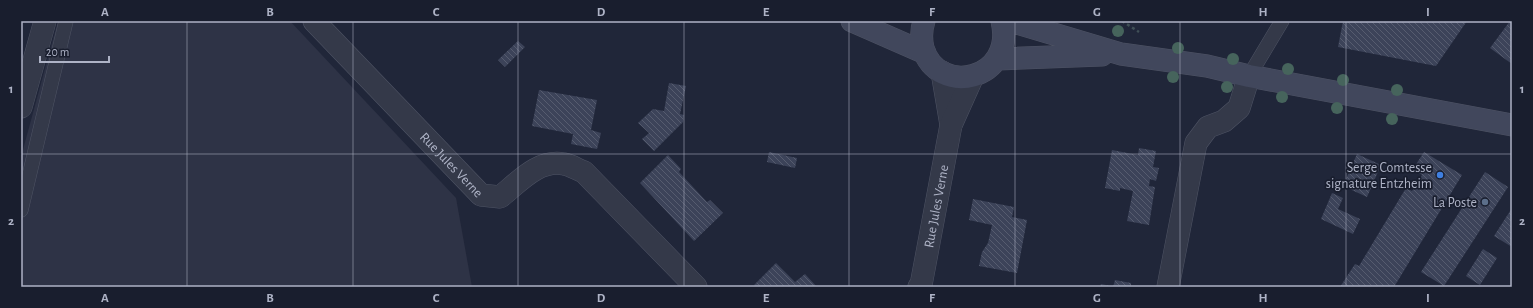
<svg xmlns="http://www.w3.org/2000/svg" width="1533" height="308" font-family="'Alegreya Sans',sans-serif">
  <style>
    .airport { fill: #2e3346 }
    .building { fill: url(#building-back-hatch) }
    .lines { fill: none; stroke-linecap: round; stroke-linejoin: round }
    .lane-casing { stroke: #4e5364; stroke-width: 15 }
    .street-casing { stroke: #4e5364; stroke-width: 23 }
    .secondary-casing { stroke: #4e5364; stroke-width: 23 }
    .path { stroke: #405057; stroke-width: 2.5; stroke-dasharray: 3 3; stroke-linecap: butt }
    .lane { stroke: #343949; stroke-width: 14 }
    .street { stroke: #343949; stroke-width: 22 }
    .secondary { stroke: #41475c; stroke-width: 22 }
    .tree { fill: #46645c }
    .grid { fill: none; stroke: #aeb3c6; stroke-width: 1; stroke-opacity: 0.55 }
    .shop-dot { fill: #3f7fe0; stroke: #191e2e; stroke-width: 1.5 }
    .service-dot { fill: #5c6f8a; stroke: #191e2e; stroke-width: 1.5 }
    .labels { text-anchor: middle; stroke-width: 3.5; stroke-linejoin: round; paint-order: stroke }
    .street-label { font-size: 14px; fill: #aeb3c6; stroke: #191e2e }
    .poi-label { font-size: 14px; fill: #aeb3c6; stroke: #191e2e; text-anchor: end }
    .neatline { fill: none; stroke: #aeb3c6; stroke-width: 1.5 }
    .grid-label { font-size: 13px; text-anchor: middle; font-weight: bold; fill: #aeb3c6 }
  </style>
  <defs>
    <pattern id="building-back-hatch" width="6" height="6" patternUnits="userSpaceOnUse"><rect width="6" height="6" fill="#3c4359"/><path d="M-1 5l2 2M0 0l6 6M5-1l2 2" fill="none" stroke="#565c6f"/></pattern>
  </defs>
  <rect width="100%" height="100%" fill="#202639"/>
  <!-- airport -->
  <path class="airport" d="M58,21H290L456,198L472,287H21V157Z"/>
  <!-- building -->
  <path class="building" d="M1343,21H1467L1436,66L1338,47Z
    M1510,21H1512V64L1490,48Z
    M518,41L525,47L505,67L498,60Z
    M669,83L686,86L680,114L684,115L683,122L654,151L642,139L649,133L638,123L653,109L664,111Z
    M539,90L597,100L591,130L601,133L597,149L571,144L573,134L532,126Z
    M1139,148L1156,151L1153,167L1159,168L1156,181L1150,179L1149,186L1155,187L1149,225L1127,221L1133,191L1120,188V191L1105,188L1112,150L1138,155Z
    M769,152L797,158L795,168L767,162Z
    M1424,152L1462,175L1394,287H1340L1355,264L1359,266L1406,188L1412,191L1422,175L1413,169Z
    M1357,154L1381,165L1367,197L1343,186Z
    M668,155L681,169L679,172L707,202L710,200L723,213L694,241L640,183Z
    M1485,172L1508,187L1444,286L1421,272Z
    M1332,193L1343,198L1338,209L1360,219L1353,234L1321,219Z
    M973,199L1014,207L1012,217L1027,220L1017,273L979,266L982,252L988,243L992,225L969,220Z
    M1512,208V247L1494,236Z
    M1483,249L1497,258L1480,285L1466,276Z
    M776,263L795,282L805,274L817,287H756L754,285Z
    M1115,280L1131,283V287H1113Z
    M1101,284L1111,286V287H1100Z"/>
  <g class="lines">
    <defs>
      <path id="lane" d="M1249,76L1282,21
        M21,210L66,21"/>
      <g id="street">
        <path id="s1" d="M314,21L481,195L500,197C519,182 538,159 564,164C571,165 578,170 584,172L696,287"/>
        <path d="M942,72L951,125"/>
        <path d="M21,107L45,21"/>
        <path id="s2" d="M919,287L921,285L951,125L973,76"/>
        <path d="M1168,287L1196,143L1208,127L1224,121L1239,108L1249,76"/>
      </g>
      <path id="secondary" d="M852,21L925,53
        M924,21C921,30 921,39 923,48C938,98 1016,80 1002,21
        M1010,21L1121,54L1207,66L1249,76L1512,125
        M998,59L1102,55"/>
    </defs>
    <!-- lane casing -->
    <use href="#lane" class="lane-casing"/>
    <!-- street casing -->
    <use href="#street" class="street-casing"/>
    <!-- secondary casing -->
    <use href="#secondary" class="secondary-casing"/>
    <!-- path -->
    <path class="path" d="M1122,21L1139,32"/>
    <!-- lane -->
    <use href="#lane" class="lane"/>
    <!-- street -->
    <use href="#street" class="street"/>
    <!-- secondary -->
    <use href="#secondary" class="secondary"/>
  </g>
  <!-- trees -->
  <g class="tree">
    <circle cx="1118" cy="31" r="6"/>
    <circle cx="1178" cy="48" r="6"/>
    <circle cx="1233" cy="59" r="6"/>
    <circle cx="1288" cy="69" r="6"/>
    <circle cx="1173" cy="77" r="6"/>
    <circle cx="1343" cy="80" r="6"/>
    <circle cx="1227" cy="87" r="6"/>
    <circle cx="1397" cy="90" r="6"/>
    <circle cx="1282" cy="97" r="6"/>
    <circle cx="1337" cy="108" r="6"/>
    <circle cx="1392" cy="119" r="6"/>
  </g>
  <!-- grid -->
  <path class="grid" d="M187,21V287M353,21V287M518,21V287M684,21V287M849,21V287M1015,21V287M1180,21V287M1346,21V287M21,154H1512"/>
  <!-- markers -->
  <circle class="shop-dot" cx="1440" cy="175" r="4"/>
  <circle class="service-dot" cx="1485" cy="202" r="4"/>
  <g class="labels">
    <!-- street labels -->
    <g class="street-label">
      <text dy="5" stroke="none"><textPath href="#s1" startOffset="199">Rue Jules Verne</textPath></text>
      <text dy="5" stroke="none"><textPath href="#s2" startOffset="83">Rue Jules Verne</textPath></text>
    </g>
    <!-- poi labels -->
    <g class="poi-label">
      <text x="1432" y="172">Serge Comtesse<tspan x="1432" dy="16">signature Entzheim</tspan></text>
      <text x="1477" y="207">La Poste</text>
    </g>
  </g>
  <!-- border -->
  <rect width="1533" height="308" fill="none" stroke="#191e2e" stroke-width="44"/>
  <!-- scale -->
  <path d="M40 56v6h69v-6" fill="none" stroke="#aeb3c6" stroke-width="2"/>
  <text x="46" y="56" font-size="12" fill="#aeb3c6" stroke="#191e2e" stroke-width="3" paint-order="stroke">20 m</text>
  <rect x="22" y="22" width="1489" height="264" class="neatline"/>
  <g class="grid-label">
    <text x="105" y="16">A</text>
    <text x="270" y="16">B</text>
    <text x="436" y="16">C</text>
    <text x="601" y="16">D</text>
    <text x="766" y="16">E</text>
    <text x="932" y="16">F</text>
    <text x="1097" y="16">G</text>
    <text x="1263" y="16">H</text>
    <text x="1428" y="16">I</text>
    <text x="11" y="93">1</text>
    <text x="1522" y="93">1</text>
    <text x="11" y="225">2</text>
    <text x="1522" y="225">2</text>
    <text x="105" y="302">A</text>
    <text x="270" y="302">B</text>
    <text x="436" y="302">C</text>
    <text x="601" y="302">D</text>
    <text x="766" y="302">E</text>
    <text x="932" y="302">F</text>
    <text x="1097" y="302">G</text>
    <text x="1263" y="302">H</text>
    <text x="1428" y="302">I</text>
  </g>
</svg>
